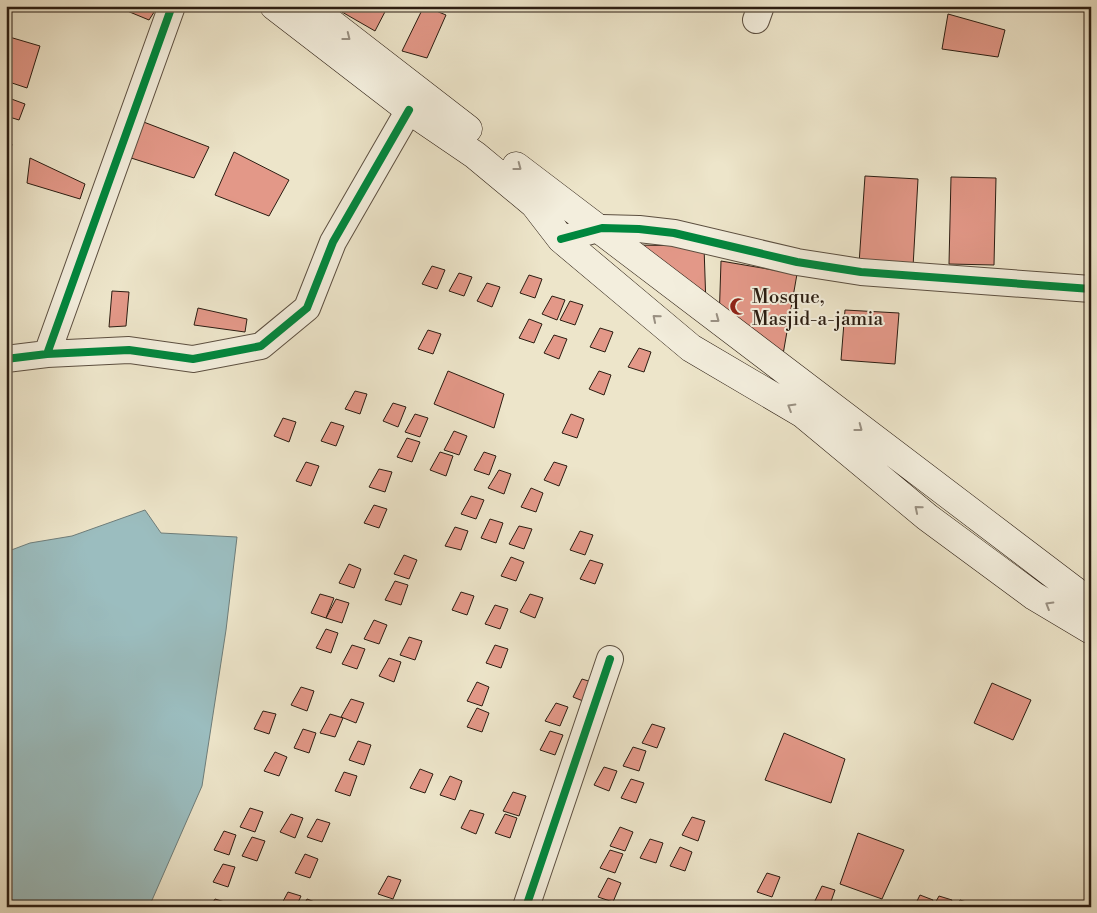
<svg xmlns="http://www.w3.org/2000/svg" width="1097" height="913" font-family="'Libre Bodoni',serif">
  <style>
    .water { fill: #9bbdbf; stroke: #6e7d7a }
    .building { fill: #e39888; stroke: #2b1d12 }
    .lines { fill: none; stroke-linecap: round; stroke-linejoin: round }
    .minor-casing { stroke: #5c4f40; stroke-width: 28 }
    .secondary-casing { stroke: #2b1d12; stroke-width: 29 }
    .minor { stroke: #f3eedd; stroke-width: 26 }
    .secondary { stroke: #f3eedd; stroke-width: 28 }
    .cycleway-casing { stroke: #f3eedd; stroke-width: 11 }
    .cycleway { stroke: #00873e; stroke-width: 8 }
    .oneway { stroke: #999082 }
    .labels { text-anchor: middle; stroke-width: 4; stroke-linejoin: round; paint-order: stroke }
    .poi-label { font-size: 19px; fill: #2b1d12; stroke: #f3eedd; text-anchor: start }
  </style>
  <rect width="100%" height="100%" fill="#ede5ca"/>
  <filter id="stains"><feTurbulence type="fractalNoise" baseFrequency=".004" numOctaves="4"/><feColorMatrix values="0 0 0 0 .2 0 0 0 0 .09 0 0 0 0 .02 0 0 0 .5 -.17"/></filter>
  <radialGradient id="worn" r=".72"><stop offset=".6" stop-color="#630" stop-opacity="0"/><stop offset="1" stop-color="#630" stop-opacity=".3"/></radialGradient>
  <!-- water -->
  <path class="water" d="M145,510L161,533L237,537L226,630L202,786L149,907H6V552L30,543L72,536Z"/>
  <!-- building -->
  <path class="building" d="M121,6H158L149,20L120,8Z
    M345,6H388L375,31L342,12Z
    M424,6L446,15L427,58L402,51Z
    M948,14L1005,30L998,57L942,49Z
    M6,36L40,46L27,88L6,81Z
    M6,97L25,104L19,120L6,116Z
    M141,121L209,147L194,178L128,157Z
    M6,143L12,144L7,169H6Z
    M234,152L289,180L269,216L215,195Z
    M30,158L85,184L80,199L27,183Z
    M865,176L918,179L913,267L859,264Z
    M951,177L996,178L994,265L949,264Z
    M635,245L704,246L706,306Z
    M721,261L797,274L781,366L719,323Z
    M432,266L445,270L437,289L422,284Z
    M459,273L472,277L464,296L449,291Z
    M529,275L542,279L535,298L520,293Z
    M487,283L500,287L492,307L477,301Z
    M112,291L129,292L126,326L109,327Z
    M552,296L565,300L557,320L542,314Z
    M570,301L583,305L575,325L560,320Z
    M198,308L247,319L245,332L194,325Z
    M845,310L899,313L895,364L841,360Z
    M529,319L542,324L534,343L519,338Z
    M600,328L613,332L605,352L590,347Z
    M428,330L441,334L433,354L418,349Z
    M554,335L567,339L559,359L544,353Z
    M639,348L651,352L644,372L628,367Z
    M448,371L504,394L494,428L434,404Z
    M599,371L611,375L604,395L589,389Z
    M355,391L367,394L360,414L345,409Z
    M393,403L406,407L398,427L383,421Z
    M415,414L428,418L420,437L405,432Z
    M571,414L584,419L577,438L562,433Z
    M283,418L296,422L289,442L274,436Z
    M331,422L344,426L336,446L321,441Z
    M454,431L467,436L459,455L444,450Z
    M407,438L420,442L412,462L397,457Z
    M440,452L453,456L446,476L430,470Z
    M484,452L496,456L489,475L474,470Z
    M306,462L319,466L311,486L296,481Z
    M554,462L567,466L559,486L544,480Z
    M379,469L392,472L385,492L369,487Z
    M499,470L511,474L504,494L488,488Z
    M531,488L543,493L536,512L521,507Z
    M471,496L484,500L476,519L461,514Z
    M374,505L387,509L379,528L364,523Z
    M490,519L503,523L496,543L481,538Z
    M519,526L532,529L524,549L509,544Z
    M455,527L468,531L461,550L445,546Z
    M580,531L593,535L585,555L570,550Z
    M404,555L417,560L409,579L394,574Z
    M511,557L524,562L516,581L501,576Z
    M590,560L603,564L595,584L580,579Z
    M349,564L361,569L354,588L339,583Z
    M395,581L408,585L401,605L385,600Z
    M461,592L474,596L467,615L452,610Z
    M320,594L334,598L326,618L311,613Z
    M530,594L543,598L535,618L520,612Z
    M336,599L349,603L342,623L326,618Z
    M495,605L508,609L500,629L485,624Z
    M374,620L387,625L379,644L364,639Z
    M326,629L338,633L331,653L316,648Z
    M409,637L422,641L415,660L400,655Z
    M352,645L365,649L357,669L342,664Z
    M495,645L508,649L501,668L486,663Z
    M389,658L401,662L394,682L379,676Z
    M582,679L595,683L588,703L573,697Z
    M477,682L489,687L482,706L467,701Z
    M992,683L1031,700L1013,740L974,723Z
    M301,687L314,691L307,711L291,705Z
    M351,699L364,703L356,723L341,717Z
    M556,703L568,707L560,726L545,721Z
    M477,708L489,713L482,732L467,727Z
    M263,711L276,714L269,734L254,729Z
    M330,714L343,718L335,737L320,733Z
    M652,724L665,728L657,748L642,743Z
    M303,729L316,733L309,753L294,748Z
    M550,731L563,735L555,755L540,750Z
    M784,733L845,759L831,803L765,780Z
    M358,741L371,745L364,765L349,760Z
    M633,747L646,751L639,771L623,766Z
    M275,752L287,757L279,776L264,771Z
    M604,767L617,771L609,791L594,785Z
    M420,769L433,774L425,793L410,788Z
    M344,772L357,776L350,796L335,791Z
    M450,776L462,781L455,800L440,795Z
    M631,779L644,783L636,803L621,798Z
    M513,792L526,796L519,816L503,811Z
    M250,808L263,812L255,832L240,827Z
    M470,810L484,814L476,834L461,828Z
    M291,814L303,818L295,838L280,832Z
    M505,814L517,818L510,838L495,833Z
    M692,817L705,821L698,841L682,835Z
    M317,819L330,823L322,842L307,837Z
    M620,827L633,832L625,851L610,846Z
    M224,831L236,835L229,855L214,850Z
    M858,833L904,850L882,899L840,884Z
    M252,837L265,841L257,861L242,856Z
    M650,839L663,843L656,863L640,858Z
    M680,847L692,852L685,871L670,866Z
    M610,850L623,854L615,873L600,868Z
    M305,854L318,859L310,878L295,873Z
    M223,864L235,867L228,887L213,882Z
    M767,873L780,877L772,897L757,892Z
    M388,876L401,880L393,899L378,894Z
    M608,878L621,883L613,902L598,897Z
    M822,886L835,890L829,907L813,905Z
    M288,892L301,896L296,907H280Z
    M920,895L933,900L930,907H914Z
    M939,896L952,900L949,907H933Z
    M215,899L228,903L226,907H210Z
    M307,899L320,904L319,907H303Z
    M960,900L973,904L972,907H956Z
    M663,902L677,906L661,907Z"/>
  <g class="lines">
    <defs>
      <path id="minor" d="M756,20L761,6
        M561,239L602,228L639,229L674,233L797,262L861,272L1091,289
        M47,354L172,6
        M6,359L47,354L129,350L193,359L261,346L307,308L333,242L409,110
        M526,907L610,659"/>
      <path id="secondary" d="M274,6L409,110L475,155L534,204L561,239L691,348L803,414L927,517L1034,596L1091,630
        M309,6L468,129
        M516,166L1091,603"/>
    </defs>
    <!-- minor casing -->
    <use href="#minor" class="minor-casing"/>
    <!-- secondary casing -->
    <use href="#secondary" class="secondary-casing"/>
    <!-- minor -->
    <use href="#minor" class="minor"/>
    <!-- secondary -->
    <use href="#secondary" class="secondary"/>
    <defs>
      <path id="cycleway" d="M561,239L602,228L639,229L674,233L797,262L861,272L1091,289
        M47,354L172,6
        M6,359L47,354L129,350L193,359L261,346L307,308L333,242L409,110
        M526,907L610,659"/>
    </defs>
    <!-- cycleway casing -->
    <use href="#cycleway" class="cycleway-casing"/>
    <!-- cycleway -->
    <use href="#cycleway" class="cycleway"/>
  </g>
  <!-- one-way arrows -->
  <defs><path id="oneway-chevron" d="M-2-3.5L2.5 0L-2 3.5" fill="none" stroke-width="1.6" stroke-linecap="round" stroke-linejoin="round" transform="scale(1.25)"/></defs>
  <g class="oneway">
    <use href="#oneway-chevron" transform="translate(347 37) rotate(38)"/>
    <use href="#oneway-chevron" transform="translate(518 167) rotate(37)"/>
    <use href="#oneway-chevron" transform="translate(656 318) rotate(-140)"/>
    <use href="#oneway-chevron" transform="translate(716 319) rotate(37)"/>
    <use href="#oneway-chevron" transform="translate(791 407) rotate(-149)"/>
    <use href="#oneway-chevron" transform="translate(859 428) rotate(37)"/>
    <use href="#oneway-chevron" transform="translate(918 509) rotate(-140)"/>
    <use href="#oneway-chevron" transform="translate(1049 605) rotate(-149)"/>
  </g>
  <!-- icons -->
  <defs>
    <symbol id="mosque-bare" viewBox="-9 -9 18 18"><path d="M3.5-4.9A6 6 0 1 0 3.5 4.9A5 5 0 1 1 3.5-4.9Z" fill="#8f2418" stroke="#f3eedd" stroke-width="2.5" paint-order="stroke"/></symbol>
  </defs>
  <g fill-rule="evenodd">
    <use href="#mosque-bare" x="726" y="294" width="25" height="25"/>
  </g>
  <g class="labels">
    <!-- poi labels -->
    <g class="poi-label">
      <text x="752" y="303">Mosque,<tspan x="752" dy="22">Masjid-a-jamia</tspan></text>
    </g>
  </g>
  <!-- margin -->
  <rect width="1097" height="913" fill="none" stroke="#ede5ca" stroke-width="25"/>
  <rect x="8" y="8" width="1082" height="898" fill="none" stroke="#2b1d12" stroke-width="2.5"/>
  <rect x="12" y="12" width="1072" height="888" fill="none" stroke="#2b1d12"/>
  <rect width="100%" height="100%" filter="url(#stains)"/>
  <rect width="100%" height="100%" fill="url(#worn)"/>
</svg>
